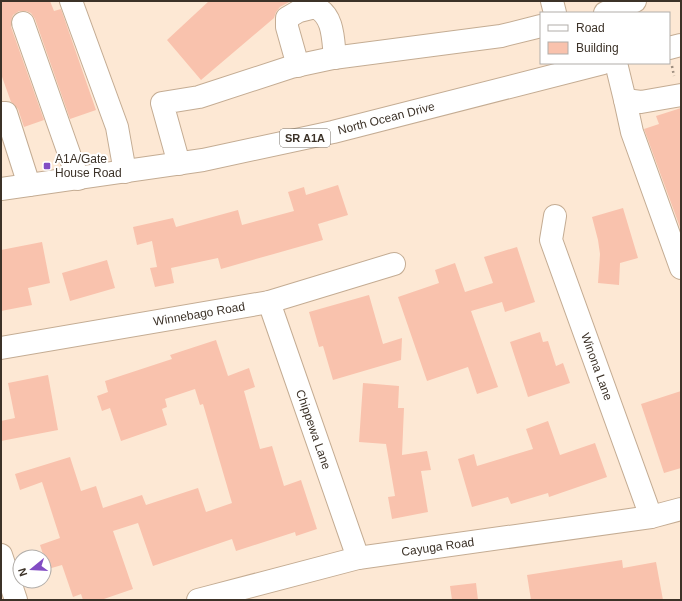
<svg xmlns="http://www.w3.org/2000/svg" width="682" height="601" font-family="Arial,sans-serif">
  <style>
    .building { fill: #f9c2ad }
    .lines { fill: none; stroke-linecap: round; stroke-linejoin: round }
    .minor-casing { stroke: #c4ac93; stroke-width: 24 }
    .major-casing { stroke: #c4ac93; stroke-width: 24 }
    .path { stroke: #9c8d7e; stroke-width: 2.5; stroke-dasharray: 2 3; stroke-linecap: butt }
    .minor { stroke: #fff; stroke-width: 22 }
    .major { stroke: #fff; stroke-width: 22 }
    .poi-dot { fill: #824dc4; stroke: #fff; stroke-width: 1.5 }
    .labels { text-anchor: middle; stroke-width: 4; stroke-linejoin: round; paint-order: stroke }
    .shield { fill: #fff; stroke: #767068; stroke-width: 1 }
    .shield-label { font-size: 11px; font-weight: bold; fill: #3c3228 }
    .street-label { font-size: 12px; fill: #3c3228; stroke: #fff }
    .poi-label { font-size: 12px; fill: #3c3228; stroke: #fff; text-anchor: start }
  </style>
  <rect width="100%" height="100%" fill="#fde8d4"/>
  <!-- building -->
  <path class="building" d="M1,1H50L54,11L61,9L96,110L70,119L35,19L31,13L26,11H19L13,15L11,21V27L44,120L24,127L18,109L11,102L1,74Z
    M209,1H291L280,7L276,12L274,18L201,80L167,40Z
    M681,108V230L644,129L659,124L656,116Z
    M338,185L348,215L318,224L323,240L221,269L218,258L171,268L174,283L155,287L150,268L157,267L152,241L137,245L133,227L173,218L176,227L238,210L242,225L294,211L288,192L304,187L306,195Z
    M623,208L638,258L620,263L619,285L598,283L600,254L598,240L592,217Z
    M42,242L50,283L28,288L32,305L1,311V250Z
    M517,247L535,302L505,312L502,302L471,311L498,387L477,394L468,367L427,381L398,297L439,283L435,270L455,263L465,292L493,283L484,257Z
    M107,260L115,288L70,301L62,273Z
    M369,295L383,344L402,338L401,360L333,380L323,346L319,347L309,312Z
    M540,332L543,342L548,341L556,366L563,363L570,383L528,397L510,342Z
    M216,340L228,376L249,368L255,387L244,391L260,449L272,446L284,486L301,480L317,529L296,536L295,532L236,551L232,539L153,566L138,523L113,531L133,589L101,600H83L81,594L73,597L62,565L48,569L40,545L60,538L42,482L20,490L15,474L70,457L81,491L96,486L103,508L142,495L146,505L198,488L206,512L232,503L203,404L200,405L195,389L165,399L167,407L162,409L167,425L121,441L110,408L102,411L97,396L108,392L105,381L172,359L170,355Z
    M48,375L58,430L1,441V421L15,418L8,383Z
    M363,383L399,386L398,408H404L402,455L427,451L431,470L421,471L428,512L392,519L388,497L395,496L386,444L359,442Z
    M681,391V468L664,473L641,404Z
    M548,421L560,455L595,443L607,477L549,497L548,493L511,504L508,497L472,507L458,459L474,454L477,466L533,449L526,429Z
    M622,560L623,568L656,562L663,600H531L527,575Z
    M476,583L478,600H452L450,586Z"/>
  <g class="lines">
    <defs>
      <g id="minor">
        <path d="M71,1L117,127L125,172"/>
        <path d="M552,1L555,13"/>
        <path d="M605,13L635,1"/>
        <path d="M23,23L78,179"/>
        <path d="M616,63L625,100"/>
        <path d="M298,66L287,27V18L299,11L315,7C334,15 333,40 335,58"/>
        <path d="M681,95L641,102L625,100L632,132L681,268"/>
        <path d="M1,113H6L29,185"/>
        <path d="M179,164L162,103L199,97L291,67L333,58L501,36L541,26"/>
        <path id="s1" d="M555,216L551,240L651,517"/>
        <path id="s2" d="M269,302L358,558"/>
        <path id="s3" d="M1,348L269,302L394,264"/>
        <path d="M1,555L16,600"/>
        <path id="s4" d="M198,600L358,558L651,517L681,509"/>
      </g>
      <g id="major">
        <path d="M669,48L681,45"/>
        <path id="s5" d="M1,189L203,160L333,132L603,63"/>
      </g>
    </defs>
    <!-- minor casing -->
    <use href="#minor" class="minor-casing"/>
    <!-- major casing -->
    <use href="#major" class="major-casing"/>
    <!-- path -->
    <path class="path" d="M672,66L674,76"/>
    <!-- minor -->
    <use href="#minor" class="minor"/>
    <!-- major -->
    <use href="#major" class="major"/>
  </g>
  <!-- markers -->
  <rect class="poi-dot" x="43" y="162" width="8" height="8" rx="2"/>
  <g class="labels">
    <!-- shield labels -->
    <rect class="shield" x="280" y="129" width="50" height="18" rx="3"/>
    <g class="shield-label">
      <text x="305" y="142">SR A1A</text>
    </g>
    <!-- street labels -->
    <g class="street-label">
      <text dy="4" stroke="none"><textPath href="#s5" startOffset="392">North Ocean Drive</textPath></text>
      <text dy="4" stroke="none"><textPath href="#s3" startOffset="201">Winnebago Road</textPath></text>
      <text dy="4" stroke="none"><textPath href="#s1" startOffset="159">Winona Lane</textPath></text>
      <text dy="4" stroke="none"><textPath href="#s2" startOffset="135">Chippewa Lane</textPath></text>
      <text dy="4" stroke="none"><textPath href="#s4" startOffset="246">Cayuga Road</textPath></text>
    </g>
    <!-- poi labels -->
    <g class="poi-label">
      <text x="55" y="163">A1A/Gate<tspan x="55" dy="14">House Road</tspan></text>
    </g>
  </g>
  <!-- border -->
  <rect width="682" height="601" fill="none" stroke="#3c3228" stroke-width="4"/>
  <!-- legend -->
  <rect x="540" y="12" width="130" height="52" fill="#ffffff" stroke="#b1ada9"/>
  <rect x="548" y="25" width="20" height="6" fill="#ffffff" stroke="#b1ada9"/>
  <text x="576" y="32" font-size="12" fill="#3c3228">Road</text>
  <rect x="548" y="42" width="20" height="12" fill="#f9c2ad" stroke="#b1ada9"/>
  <text x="576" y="52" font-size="12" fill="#3c3228">Building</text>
  <!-- north arrow -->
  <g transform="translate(32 569) rotate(252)"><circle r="19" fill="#ffffff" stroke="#b1ada9"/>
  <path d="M0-3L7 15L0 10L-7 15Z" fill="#824dc4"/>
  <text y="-6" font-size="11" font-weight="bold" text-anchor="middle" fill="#3c3228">N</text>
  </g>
</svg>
